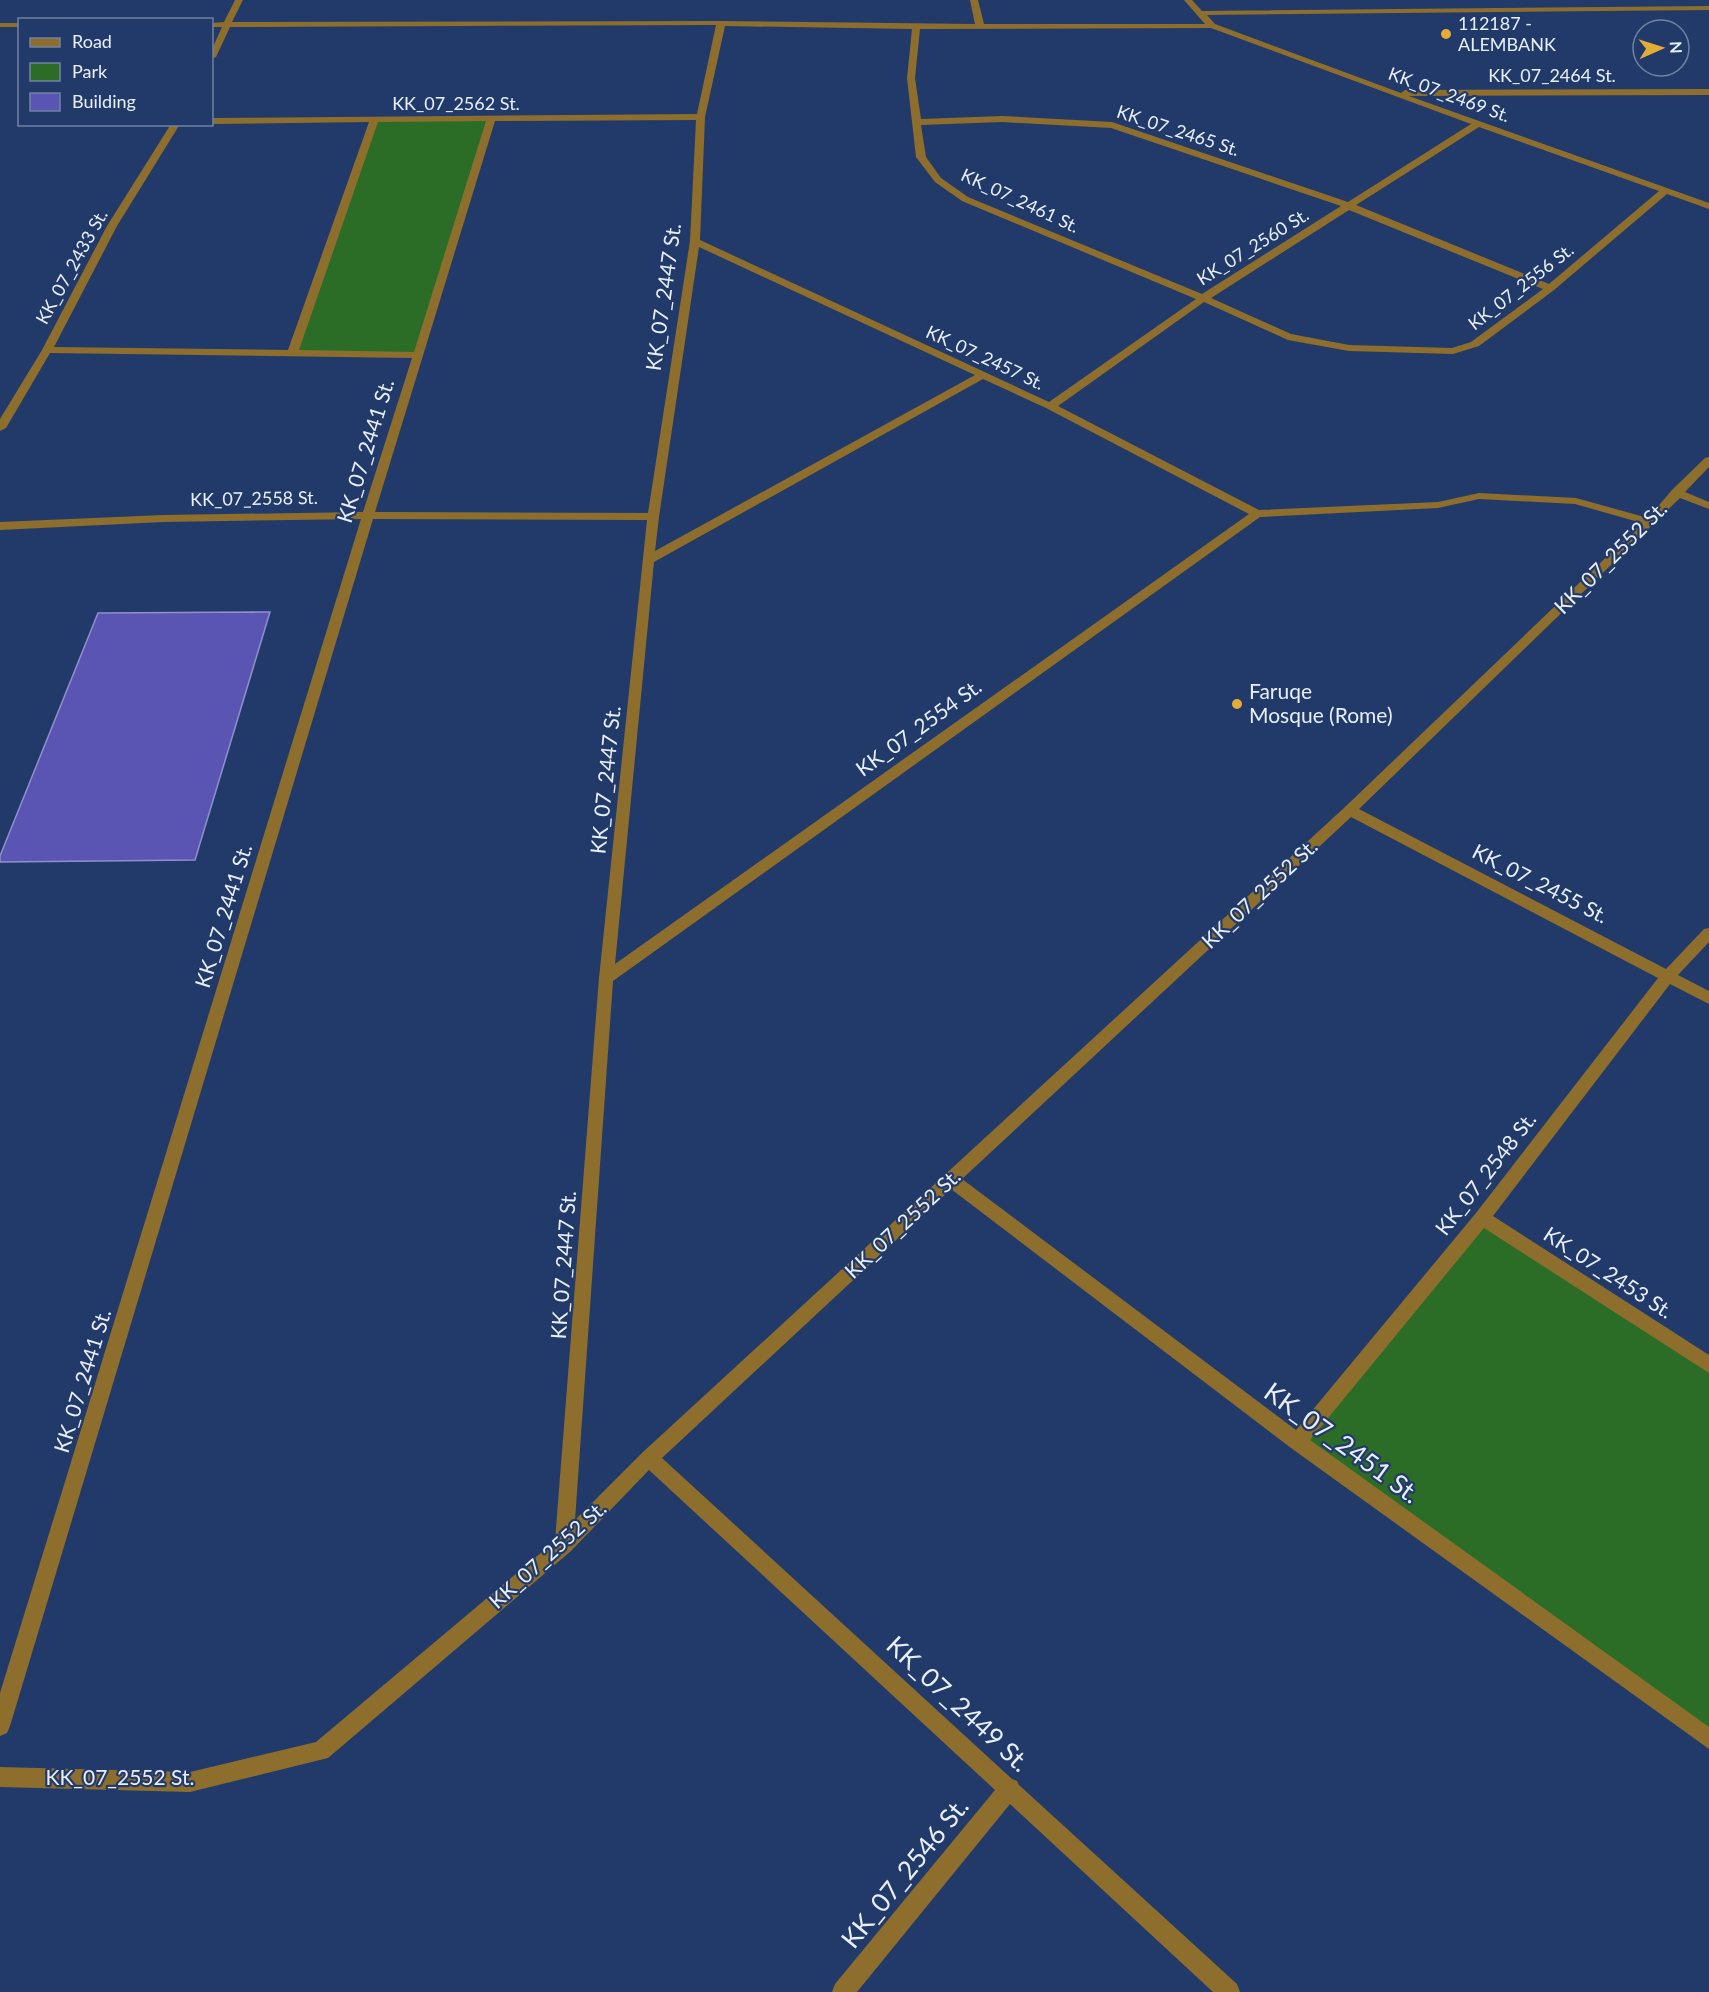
<svg xmlns="http://www.w3.org/2000/svg" width="1709" height="1992" font-family="Lato,sans-serif">
  <style>
    .green { fill: #2b6d27 }
    .building { fill: #5a55b3; stroke: #8f90cc; stroke-width: 1.5 }
    .lines { fill: none; stroke-linecap: round; stroke-linejoin: round }
    .minor { fill: #8e6e2d; fill-rule: evenodd }
    .poi-dot { fill: #e4ad35; stroke: #223a69; stroke-width: 2 }
    .labels { text-anchor: middle; stroke-width: 4.5; stroke-linejoin: round; paint-order: stroke }
    .far-poi-label { font-size: 18px; fill: #e8effb; stroke: #223a69; text-anchor: start }
    .far-street-label { font-size: 18px; fill: #e8effb; stroke: #223a69 }
    .street-label { font-size: 21px; fill: #e8effb; stroke: #223a69 }
    .poi-label { font-size: 21px; fill: #e8effb; stroke: #223a69; text-anchor: start }
    .near-street-label { font-size: 26px; fill: #e8effb; stroke: #223a69 }
  </style>
  <rect width="100%" height="100%" fill="#223a69"/>
  <!-- green -->
  <path class="green" d="M491,120L417,355H292L374,121Z
    M1482,1218L1709,1365V1739L1297,1442Z"/>
  <!-- building -->
  <path class="building" d="M270,612L195,860L0,862V856L98,613Z"/>
  <g class="lines">
    <!-- minor -->
    <path class="minor" d="M235,0H243L232,22L721,21L975,24L970,0H978L984,24H1205L1184,0H1192L1202,11L1709,6V10L1207,15L1215,24L1401,93L1405,90L1709,89V95L1409,96L1709,203V209L1667,194L1554,290L1479,346L1453,354L1349,351L1288,340L1204,302L1058,406L1259,510L1438,502L1479,493L1576,498L1648,518L1672,490L1705,458L1709,457V467L1685,492L1709,502V509L1680,498L1359,809L1666,969L1704,929L1709,928V942L1678,975L1709,991V1004L1670,984L1493,1216L1709,1355V1373L1484,1228L1310,1440L1709,1727V1749L1291,1448L951,1189L662,1458L1012,1779L1017,1781L1019,1785L1237,1984L1240,1992H1213L1010,1804L857,1992H832L835,1984L995,1790L649,1470L571,1551L328,1758L190,1792L0,1787V1767L190,1772L316,1742L555,1541L599,978L647,520L373,519L10,1726L7,1733L0,1736V1693L361,519L163,522L0,530V522L163,515L363,512L412,358L50,353L6,428L0,431V419L42,350L107,226L171,124H180L117,226L54,347L288,350L369,122L212,124V118L697,114L716,25L230,27L216,57L212,59V49L222,27H212V23L224,22ZM725,26L912,29L907,78L916,157L935,182L962,201L1196,299L1049,402L700,240L705,117ZM1211,28L1471,124L1348,202L1112,122L1002,116L921,119L915,78L920,29ZM696,120L690,241L648,513L375,512L495,121ZM486,121L414,352L299,350L378,122ZM1002,122L1111,128L1341,206L1202,294L968,197L941,178L926,157L921,125ZM1479,127L1659,191L1549,284L1356,205ZM1349,210L1543,289L1471,342L1452,348L1349,345L1291,334L1211,298ZM699,247L975,375L655,551L659,517ZM983,379L1046,408L1249,514L615,964L654,562ZM1479,499L1575,504L1642,523L1345,807L643,1452L575,1520L613,981L1260,517L1438,508ZM1351,817L1658,978L1476,1213L1296,1430L962,1179Z
      M0,23H20V27H0Z"/>
  </g>
  <!-- markers -->
  <g class="poi-dot">
    <circle cx="1446" cy="34" r="6"/>
    <circle cx="1237" cy="704" r="6"/>
  </g>
  <g class="labels">
    <!-- far-poi labels -->
    <g class="far-poi-label">
      <text x="1458" y="30">112187 -<tspan x="1458" dy="21">ALEMBANK</tspan></text>
    </g>
    <!-- far-street labels -->
    <g class="far-street-label">
      <text x="1552" y="82">KK_07_2464 St.</text>
      <text transform="translate(1449 95) rotate(20)" y="6">KK_07_2469 St.</text>
      <text x="456" y="110">KK_07_2562 St.</text>
      <text transform="translate(1178 131) rotate(18)" y="6">KK_07_2465 St.</text>
      <text transform="translate(1020 201) rotate(25)" y="6">KK_07_2461 St.</text>
      <text transform="translate(1253 247) rotate(-32)" y="6">KK_07_2560 St.</text>
      <text transform="translate(72 267) rotate(-61)" y="6">KK_07_2433 St.</text>
      <text transform="translate(1521 287) rotate(-38)" y="6">KK_07_2556 St.</text>
      <text transform="translate(985 358) rotate(25)" y="6">KK_07_2457 St.</text>
      <text transform="translate(254 499) rotate(-1)" y="6">KK_07_2558 St.</text>
    </g>
    <!-- street labels -->
    <g class="street-label">
      <text transform="translate(664 297) rotate(-82)" y="7">KK_07_2447 St.</text>
      <text transform="translate(366 451) rotate(-73)" y="7">KK_07_2441 St.</text>
      <text transform="translate(1611 558) rotate(-45)" y="7">KK_07_2552 St.</text>
      <text transform="translate(919 728) rotate(-36)" y="7">KK_07_2554 St.</text>
      <text transform="translate(606 780) rotate(-84)" y="7">KK_07_2447 St.</text>
      <text transform="translate(1540 884) rotate(27)" y="7">KK_07_2455 St.</text>
      <text transform="translate(1260 894) rotate(-43)" y="7">KK_07_2552 St.</text>
      <text transform="translate(224 916) rotate(-73)" y="7">KK_07_2441 St.</text>
      <text transform="translate(1486 1174) rotate(-52)" y="7">KK_07_2548 St.</text>
      <text transform="translate(903 1224) rotate(-43)" y="7">KK_07_2552 St.</text>
      <text transform="translate(564 1265) rotate(-86)" y="7">KK_07_2447 St.</text>
      <text transform="translate(1608 1273) rotate(33)" y="7">KK_07_2453 St.</text>
      <text transform="translate(83 1381) rotate(-73)" y="7">KK_07_2441 St.</text>
      <text transform="translate(548 1555) rotate(-42)" y="7">KK_07_2552 St.</text>
      <text x="120" y="1785">KK_07_2552 St.</text>
    </g>
    <!-- poi labels -->
    <g class="poi-label">
      <text x="1249" y="699">Faruqe<tspan x="1249" dy="24">Mosque (Rome)</tspan></text>
    </g>
    <!-- near-street labels -->
    <g class="near-street-label">
      <text transform="translate(1342 1443) rotate(36)" y="9">KK_07_2451 St.</text>
      <text transform="translate(958 1704) rotate(43)" y="9">KK_07_2449 St.</text>
      <text transform="translate(905 1873) rotate(-51)" y="9">KK_07_2546 St.</text>
    </g>
  </g>
  <!-- legend -->
  <rect x="18" y="18" width="195" height="108" fill="#223a69" stroke="#7182a3" stroke-width="1.5"/>
  <rect x="30" y="38" width="30" height="9" fill="#8e6e2d" stroke="#7182a3" stroke-width="1.5"/>
  <text x="72" y="48" font-size="18" fill="#e8effb">Road</text>
  <rect x="30" y="63" width="30" height="18" fill="#2b6d27" stroke="#7182a3" stroke-width="1.5"/>
  <text x="72" y="78" font-size="18" fill="#e8effb">Park</text>
  <rect x="30" y="93" width="30" height="18" fill="#5a55b3" stroke="#7182a3" stroke-width="1.5"/>
  <text x="72" y="108" font-size="18" fill="#e8effb">Building</text>
  <!-- north arrow -->
  <g transform="translate(1661 48) rotate(87)"><circle r="28" fill="#223a69" stroke="#7182a3" stroke-width="1.5"/>
  <path d="M0-4.5L10 22L0 15L-10 22Z" fill="#e4ad35"/>
  <text y="-9" font-size="16" font-weight="bold" text-anchor="middle" fill="#e8effb">N</text>
  </g>
</svg>
